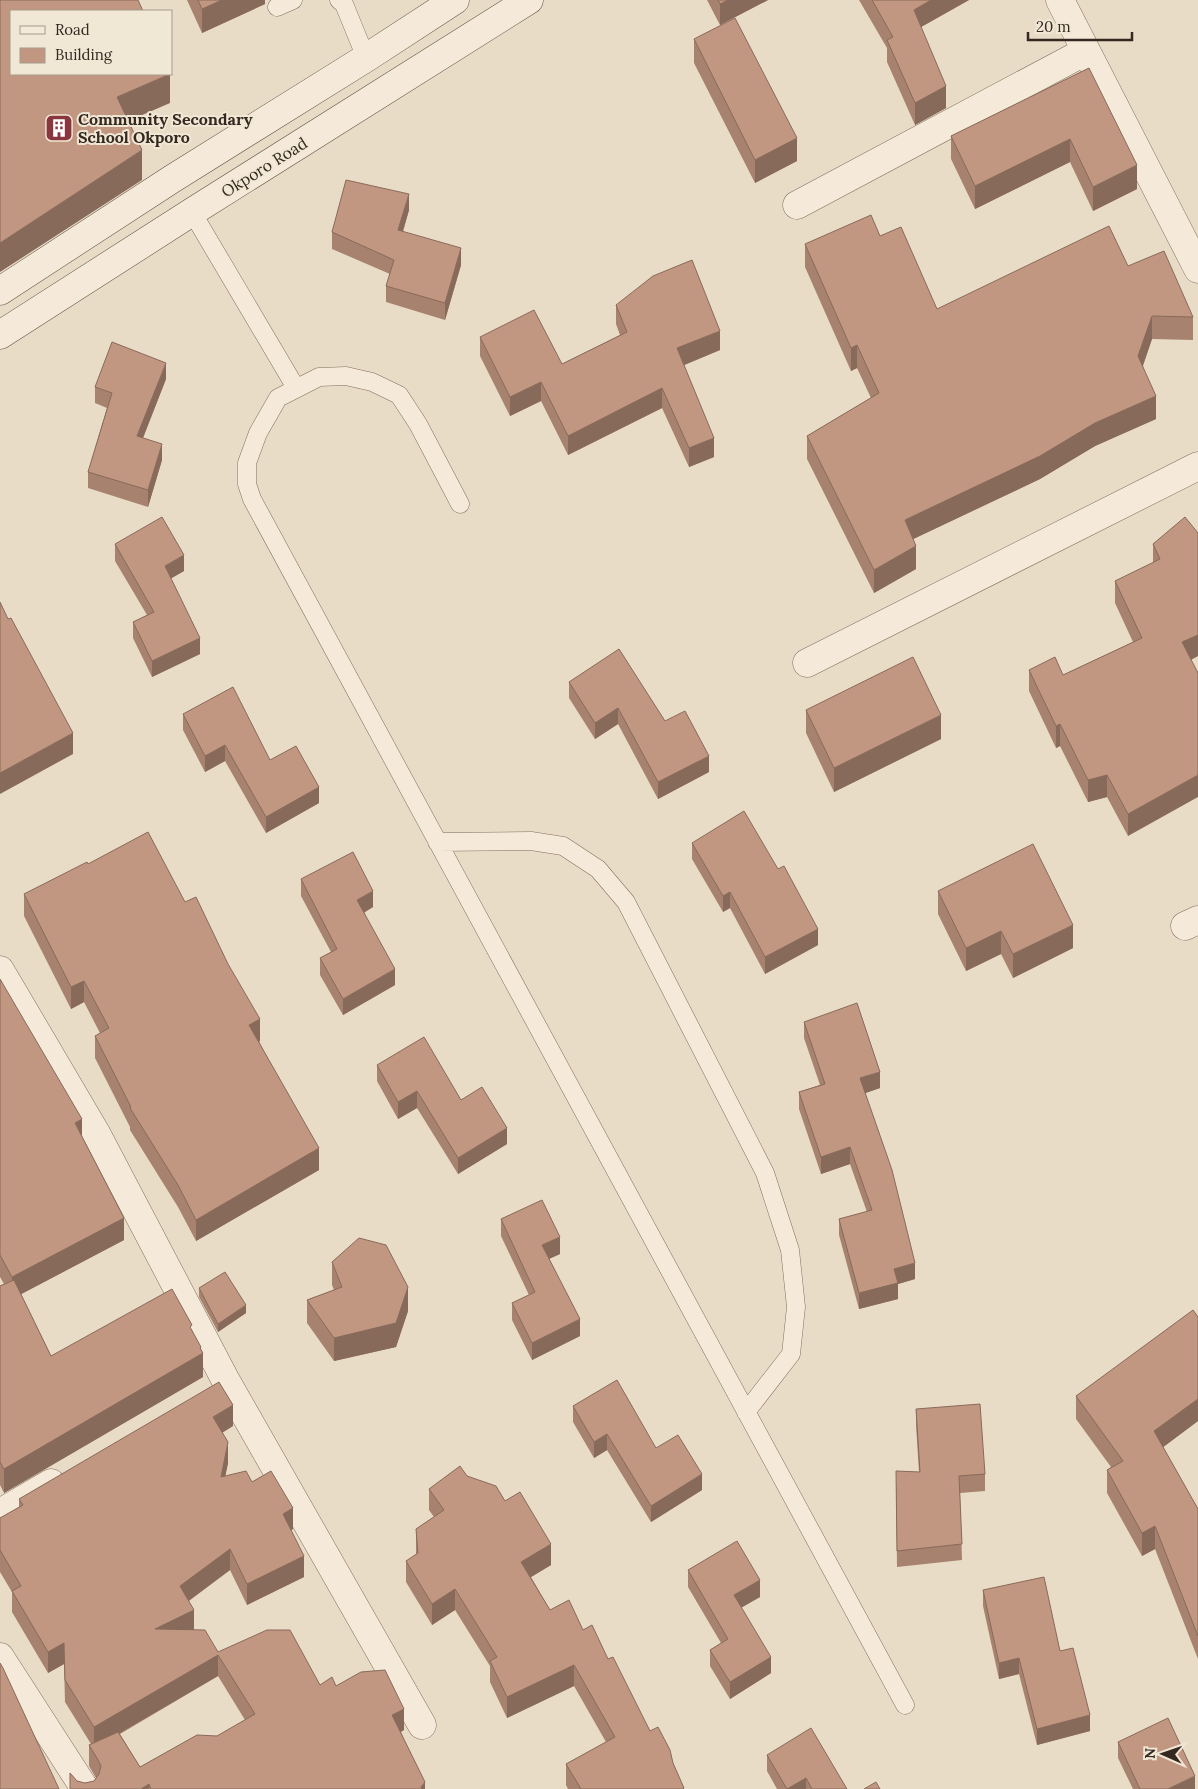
<svg xmlns="http://www.w3.org/2000/svg" width="1198" height="1789" font-family="Lora,serif">
  <style>
    .lines { fill: none; stroke-linecap: round; stroke-linejoin: round }
    .lane-casing { stroke: #826e5e; stroke-width: 19 }
    .street-casing { stroke: #826e5e; stroke-width: 29 }
    .secondary-casing { stroke: #645041; stroke-width: 29 }
    .lane { stroke: #f5ead9; stroke-width: 18 }
    .street { stroke: #f5ead9; stroke-width: 28 }
    .secondary { stroke: #f5ead9; stroke-width: 28 }
    .wall { fill: #a7826f; fill-rule: evenodd }
    .shaded-wall { fill: #886a5a }
    .building { fill: #c29781; stroke: #886a5a }
    .labels { text-anchor: middle; stroke-width: 4; stroke-linejoin: round; paint-order: stroke }
    .poi-label { font-size: 16px; font-weight: bold; fill: #342820; stroke: #f1e7d5; text-anchor: start }
    .street-label { font-size: 16px; fill: #342820; stroke: #f1e7d5 }
  </style>
  <rect width="100%" height="100%" fill="#e9dcc7"/>
  <g class="lines">
    <defs>
      <path id="lane" d="M339,0L344,4L366,58
        M277,7L293,0
        M192,212L296,388
        M460,504L418,424L399,395L372,382L346,376L319,377L278,398L258,433L247,463V484L252,499L905,1705
        M437,842L531,841L563,846L598,869L626,902L765,1173L790,1250L796,1307L791,1354L746,1412"/>
      <path id="street" d="M1060,0L1198,269
        M797,205L1086,51
        M807,663L1198,466
        M1185,926L1198,920
        M0,970L96,1133L226,1381L422,1725
        M0,1513L51,1483
        M0,1657L85,1789"/>
      <path id="secondary" d="M0,291L172,179L366,58L455,0
        M0,335L192,212L529,0"/>
    </defs>
    <!-- lane casing -->
    <use href="#lane" class="lane-casing"/>
    <!-- street casing -->
    <use href="#street" class="street-casing"/>
    <!-- secondary casing -->
    <use href="#secondary" class="secondary-casing"/>
    <!-- lane -->
    <use href="#lane" class="lane"/>
    <!-- street -->
    <use href="#street" class="street"/>
    <!-- secondary -->
    <use href="#secondary" class="secondary"/>
  </g>
  <!-- wall -->
  <path class="wall" d="M187,0H265V4L202,33Z
    M707,0H768L720,25Z
    M859,0H969L921,27L946,108L915,125L887,62V48Z
    M694,39L797,161L755,183L694,63Z
    M1089,68L1137,189L1093,211L1070,162L975,209L951,159V136Z
    M409,210L403,232L461,265L445,320L386,302V286L390,274L332,249V232Z
    M880,236L937,309L1128,266L1193,317V340L1152,339L1143,366L1156,419L1095,446L1040,479L913,539L916,569L874,593L807,459V436L871,398L857,368L851,371L805,267V244Z
    M616,305L720,350L684,365L714,457L689,467L662,408L568,455L541,401L510,416L480,356V337L562,364L620,335L616,324Z
    M166,379L143,438L162,460L148,507L88,488V472L107,408L95,403V387Z
    M1198,533V656L1191,660L1128,836L1107,797L1088,802L1060,746L1056,748L1029,691V670L1063,675L1133,642L1115,603V581L1153,563V544Z
    M115,544L184,571L171,578L200,654L152,677L133,638V622L147,615L115,561Z
    M569,682L665,721L709,772L658,799L618,724L595,739L569,698Z
    M806,710L941,739L834,792L806,733Z
    M183,714L270,760L319,803L266,833L225,761L205,772L183,730Z
    M692,843L818,945L765,974L730,908L723,912L692,859Z
    M88,864L185,902L260,1041H259L319,1170L196,1241L178,1207L130,1130V1127L95,1058V1036L100,1033L84,1002L71,1009L24,916V894Z
    M301,879L373,907L364,913L395,985L343,1015L320,975V958L331,952L301,896Z
    M938,891L1073,948L1013,978L1001,954L966,971L938,914Z
    M0,979L82,1138L124,1240L21,1294L51,1356L192,1330L201,1351L203,1377L4,1493L0,1485V1286L4,1284L0,1277Z
    M804,1022L880,1088L865,1093L915,1279L898,1284V1299L859,1309L839,1235V1219L867,1212L850,1164L821,1174L799,1109V1092L820,1085L804,1038Z
    M377,1065L461,1100L507,1144L458,1174L417,1108L398,1119L377,1081Z
    M501,1219L560,1254L549,1259L580,1336L532,1360L512,1320V1303L529,1295L501,1236Z
    M332,1262L408,1311L396,1347L334,1361L307,1323V1300L334,1290L332,1285Z
    M199,1288L246,1313L218,1332L199,1297Z
    M1198,1317V1421L1163,1447L1198,1509V1659L1155,1549L1142,1556L1107,1493V1470L1111,1467L1076,1419V1396Z
    M573,1406L656,1448L702,1490L651,1522L607,1450L594,1458L573,1422Z
    M916,1409L985,1474V1491L960,1493L962,1560L897,1567L896,1487L919,1472L916,1425Z
    M233,1426L222,1433L228,1463L225,1476L252,1482L293,1529L291,1530L304,1577L247,1605L230,1570L189,1601L194,1630L218,1652L320,1685L336,1686L404,1730L401,1732L425,1789H70V1773L77,1781L85,1783L94,1781L96,1778L89,1766V1745L91,1744L65,1702L64,1664L48,1673L12,1612V1592L0,1572V1518L19,1507V1499ZM218,1676L245,1720L217,1736L140,1767L120,1734Z
    M467,1476L505,1501L551,1565L531,1577L550,1610L583,1630L608,1659L650,1731L673,1763L684,1789H568L566,1785V1764L606,1742L574,1686L507,1718L490,1682V1666L455,1610L432,1625L406,1582V1561L416,1555V1529L434,1517L429,1510V1489Z
    M688,1570L760,1597L741,1607L771,1673L730,1699L710,1666V1650L721,1643L688,1587Z
    M983,1590L1090,1731L1037,1745L1019,1674L999,1679L983,1606Z
    M1118,1742L1195,1789H1133L1118,1758Z
    M767,1755L847,1789H777L767,1771Z"/>
  <!-- shaded-wall -->
  <path class="shaded-wall" d="M222,0H265V4L202,33V9Z
    M728,0H768L720,25V4Z
    M931,0H969L914,31V10Z
    M170,74V103L117,126V97Z
    M946,86V108L915,125V103Z
    M797,138V161L755,183V160Z
    M1070,139V162L975,209V186Z
    M142,150V180L0,272V243Z
    M1137,165V189L1093,211V187Z
    M409,194V210L398,247V230Z
    M461,248V265L445,320V303Z
    M1152,316V339L1138,379V356Z
    M720,331V350L677,368V348Z
    M857,345V368L851,371V348Z
    M166,363V379L137,453V436Z
    M541,382V401L510,416V397Z
    M662,388V408L568,455V436Z
    M1156,396V419L1095,446L1040,479L905,543V520L1095,423Z
    M714,438V457L689,467V448Z
    M162,444V460L148,507V490Z
    M916,546V569L874,593V570Z
    M184,555V571L165,582V566Z
    M1198,635V656L1182,664V642Z
    M200,638V654L152,677V661Z
    M618,708V724L595,739V723Z
    M941,715V739L834,792V768Z
    M1060,724V746L1056,748V726Z
    M73,733V754L0,794V773Z
    M225,745V761L205,772V756Z
    M709,756V772L658,799V782Z
    M1107,775V797L1088,802V780Z
    M1198,775V797L1128,836V814Z
    M319,787V803L266,833V817Z
    M373,891V907L357,916V900Z
    M730,892V908L723,912V896Z
    M1073,925V948L1013,978V954Z
    M818,929V945L765,974V957Z
    M1001,931V954L966,971V948Z
    M395,969V985L343,1015V999Z
    M84,981V1002L71,1009V987Z
    M260,1019V1041L249,1047V1025Z
    M880,1072V1088L860,1095V1078Z
    M417,1091V1108L398,1119V1102Z
    M82,1119V1141L75,1123Z
    M507,1128V1144L458,1174V1158Z
    M850,1147V1164L821,1174V1157Z
    M319,1148V1170L196,1241V1220Z
    M124,1218V1240L12,1299V1277Z
    M560,1237V1254L542,1262V1245Z
    M915,1263V1279L898,1284V1299L859,1309V1293L894,1269Z
    M408,1287V1311L396,1347L334,1361V1338Z
    M246,1305V1313L218,1332V1324Z
    M580,1319V1336L532,1360V1343Z
    M201,1347V1354L203,1353V1377L4,1493V1469Z
    M1198,1399V1421L1154,1454V1431Z
    M233,1405V1426L213,1438V1417Z
    M607,1434V1450L594,1458V1442Z
    M228,1442V1463L221,1498V1477Z
    M702,1474V1490L651,1522V1506Z
    M293,1508V1529L283,1535V1514Z
    M1155,1526V1549L1142,1556V1533Z
    M551,1544V1565L521,1583V1562Z
    M230,1549V1570L180,1607V1586Z
    M304,1556V1577L247,1605V1584Z
    M760,1580V1597L734,1612V1595Z
    M455,1589V1610L432,1625V1604Z
    M194,1610V1631L155,1629Z
    M64,1643V1664L48,1673V1652Z
    M218,1655V1676L94,1748V1727Z
    M771,1657V1673L730,1699V1682Z
    M1019,1658V1674L999,1679V1663Z
    M574,1665V1686L507,1718V1697Z
    M404,1709V1730L392,1736V1715Z
    M1090,1715V1731L1037,1745V1729Z
    M1195,1776V1789H1168Z
    M806,1778V1789H787Z
    M425,1782V1789H421V1787Z
    M149,1784V1789H141Z"/>
  <!-- building -->
  <path class="building" d="M0,0H138L143,11H11V74H170L117,97L142,150L0,243Z
    M198,0H222L202,9Z
    M718,0H728L720,4Z
    M872,0H931L914,10L946,86L915,103L887,40L893,37Z
    M735,18L797,138L755,160L694,39Z
    M1089,68L1137,165L1093,187L1070,139L975,186L951,136Z
    M346,180L409,194L398,230L461,248L445,303L386,286L394,260L332,232Z
    M871,215L880,236L901,227L937,309L1109,226L1128,266L1164,251L1193,317L1152,316L1138,356L1156,396L1095,423L1040,456L905,520L916,546L874,570L807,436L879,393L857,345L851,348L805,244Z
    M692,260L720,331L677,348L714,438L689,448L662,388L568,436L541,382L510,397L480,337L534,310L562,364L627,332L616,305L653,276Z
    M112,342L166,363L137,436L162,444L148,490L88,472L112,393L95,387Z
    M162,517L184,555L165,566L200,638L152,661L133,622L154,612L115,544Z
    M1185,517L1198,533V635L1182,642L1198,673V775L1128,814L1107,775L1088,780L1060,724L1056,726L1029,670L1055,657L1063,675L1142,638L1115,581L1160,559L1153,544Z
    M0,602L8,619L11,618L73,733L0,773Z
    M619,649L665,721L685,711L709,756L658,782L618,708L595,723L569,682Z
    M913,657L941,715L834,768L806,710Z
    M233,687L270,760L296,746L319,787L266,817L225,745L205,756L183,714Z
    M744,811L778,869L784,866L818,929L765,957L730,892L723,896L692,843Z
    M148,832L185,902L196,897L228,964L260,1019L249,1025L319,1148L196,1220L178,1185L130,1108L131,1107L95,1036L109,1028L84,981L71,987L24,894L87,862L88,864Z
    M1033,844L1073,925L1013,954L1001,931L966,948L938,891Z
    M353,852L373,891L357,900L395,969L343,999L320,958L337,949L301,879Z
    M0,979L82,1119L75,1123L124,1218L12,1277L0,1255Z
    M857,1003L880,1072L860,1078L892,1170L915,1263L894,1269L898,1283L859,1293L839,1219L872,1210L850,1147L821,1157L799,1092L825,1084L804,1022Z
    M424,1037L461,1100L482,1087L507,1128L458,1158L417,1091L398,1102L377,1065Z
    M542,1200L560,1237L542,1245L580,1319L532,1343L512,1303L535,1292L501,1219Z
    M359,1238L386,1245L408,1287L396,1323L334,1338L307,1300L342,1287L332,1262Z
    M225,1272L246,1305L218,1324L199,1288Z
    M14,1280L51,1356L172,1289L192,1325L190,1327L201,1347L200,1348L203,1353L4,1469L0,1462V1286Z
    M1193,1310L1198,1317V1399L1154,1431L1198,1509V1636L1155,1526L1142,1533L1107,1470L1123,1461L1076,1396Z
    M617,1380L656,1448L678,1435L702,1474L651,1506L607,1434L594,1442L573,1406Z
    M219,1382L233,1405L213,1417L228,1442L221,1477L246,1471L252,1482L271,1471L293,1508L283,1514L304,1556L247,1584L230,1549L180,1586L194,1610L155,1629L205,1630L218,1652L267,1630H290L320,1685L332,1677L336,1686L361,1672L385,1670L404,1709L392,1715L425,1782L421,1787L422,1789H151L149,1784L141,1789H70V1773L77,1781L85,1783L94,1781L99,1774L101,1766L98,1760L89,1745L118,1732L140,1767L197,1735L217,1736L255,1714L218,1655L94,1727L65,1680L64,1643L48,1652L12,1591L21,1586L0,1550V1518L23,1505L19,1499Z
    M980,1404L985,1474L959,1476L962,1544L897,1551L896,1471L920,1472L916,1409Z
    M460,1466L467,1476L496,1486L505,1501L520,1492L551,1544L521,1562L550,1610L569,1600L583,1630L592,1625L608,1659L613,1657L650,1731L658,1727L670,1750L673,1763L684,1788L683,1789H581L566,1764L615,1737L574,1665L507,1697L490,1661L497,1657L455,1589L432,1604L406,1561L418,1553L416,1529L444,1510L429,1489Z
    M737,1541L760,1580L734,1595L771,1657L730,1682L710,1650L728,1639L688,1570Z
    M1044,1577L1060,1651L1073,1648L1090,1715L1037,1729L1019,1658L999,1663L983,1590Z
    M0,1663L3,1668L59,1789H0Z
    M1168,1718L1195,1776L1168,1789H1140L1118,1742Z
    M811,1728L847,1789H812L806,1778L787,1789L767,1755Z
    M876,1782L880,1789H864Z"/>
  <!-- icons -->
  <defs>
    <symbol id="building-square" viewBox="-11 -11 22 22"><rect x="-9" y="-9" width="18" height="18" rx="4" fill="#8a363e" stroke="#f1e7d5"/><path d="M-4-6H4V6H1V3H-1V6H-4ZM-2.5-4.3h1.7v1.8h-1.7ZM.8-4.3h1.7v1.8H.8ZM-2.5-1h1.7V.8h-1.7ZM.8-1h1.7V.8H.8Z" fill="#fff"/></symbol>
  </defs>
  <g fill-rule="evenodd">
    <use href="#building-square" x="43" y="112" width="32" height="32"/>
  </g>
  <g class="labels">
    <!-- poi labels -->
    <g class="poi-label">
      <text x="78" y="125">Community Secondary<tspan x="78" dy="18">School Okporo</tspan></text>
    </g>
    <!-- street labels -->
    <g class="street-label">
      <text transform="translate(264 167) rotate(-32)" y="6">Okporo Road</text>
    </g>
  </g>
  <!-- legend -->
  <rect x="10" y="10" width="162" height="65" fill="#f1e7d5" stroke="#a59b8d"/>
  <rect x="20" y="26" width="25" height="8" fill="#f5ead9" stroke="#a59b8d"/>
  <text x="55" y="35" font-size="15" fill="#342820">Road</text>
  <rect x="20" y="48" width="25" height="15" fill="#c29781" stroke="#a59b8d"/>
  <text x="55" y="60" font-size="15" fill="#342820">Building</text>
  <!-- north arrow -->
  <g transform="translate(1163 1754) rotate(272)" stroke="#f1e7d5" stroke-width="4" paint-order="stroke">
  <path d="M0-4L9 19L0 12L-9 19Z" fill="#342820"/>
  <text y="-8" font-size="14" font-weight="bold" text-anchor="middle" fill="#342820">N</text>
  </g>
  <!-- scale -->
  <path d="M1028 32v8h104v-8" fill="none" stroke="#342820" stroke-width="2.5"/>
  <text x="1036" y="32" font-size="15" fill="#342820" stroke="#f1e7d5" stroke-width="4" paint-order="stroke">20 m</text>
</svg>
